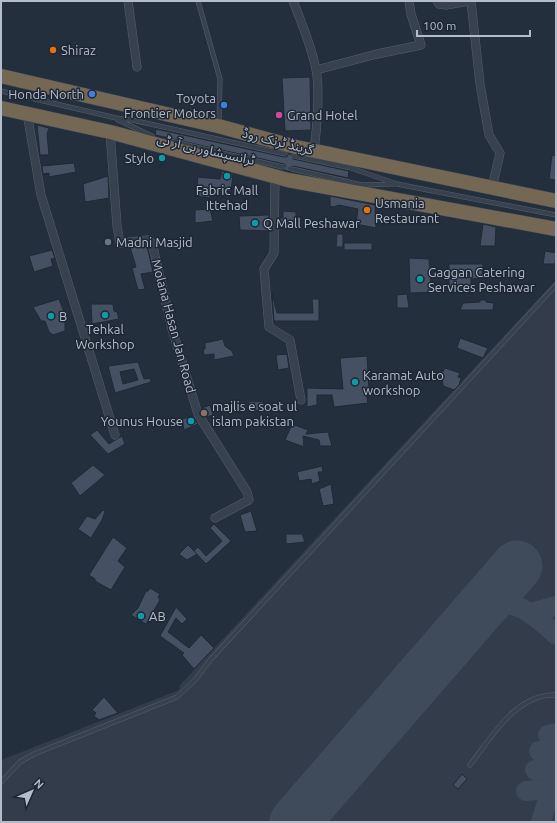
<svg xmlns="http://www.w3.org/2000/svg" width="557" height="823" font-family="Ubuntu,'Noto Sans Arabic',sans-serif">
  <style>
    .airport { fill: #323c4b }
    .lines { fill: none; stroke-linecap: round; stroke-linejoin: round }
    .taxiway { stroke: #3f4a5a; stroke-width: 20 }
    .runway { stroke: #3f4a5a; stroke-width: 51 }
    .building { fill: #455162; stroke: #1f2835; fill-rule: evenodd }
    .lane-casing { stroke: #565f6c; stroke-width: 5 }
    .street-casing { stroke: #565f6c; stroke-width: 9 }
    .highway-casing { stroke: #434c59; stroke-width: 15 }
    .lane { stroke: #38414e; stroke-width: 4 }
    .street { stroke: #38414e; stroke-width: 8 }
    .highway { stroke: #746855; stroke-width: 14 }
    .food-dot { fill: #e8710a; stroke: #1d2633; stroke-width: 1.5 }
    .shop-dot { fill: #3f7fe0; stroke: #1d2633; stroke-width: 1.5 }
    .hotel-dot { fill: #d1479c; stroke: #1d2633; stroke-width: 1.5 }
    .culture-dot { fill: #0f9aa8; stroke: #1d2633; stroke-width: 1.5 }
    .worship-dot { fill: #6b7280; stroke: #1d2633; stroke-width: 1.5 }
    .education-dot { fill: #8d6e63; stroke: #1d2633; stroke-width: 1.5 }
    .labels { text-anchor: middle; stroke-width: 3; stroke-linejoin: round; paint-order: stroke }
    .poi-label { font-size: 13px; fill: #b4bcc9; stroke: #1d2633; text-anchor: start }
    .street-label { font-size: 13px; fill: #b4bcc9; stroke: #1d2633 }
  </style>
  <rect width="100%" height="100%" fill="#242f3e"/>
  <!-- airport -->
  <path class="airport" d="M556,280V822H1V760L179,690L180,685Z"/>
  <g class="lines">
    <!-- taxiway -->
    <path class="taxiway" d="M481,608C513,595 534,614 556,635
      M531,613L556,606
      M548,735L556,733
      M539,751L556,750
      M535,770L556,766
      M526,791L545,789L552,785
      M285,822L313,801
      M541,822L556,773"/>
    <!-- runway -->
    <path class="runway" d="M295,822L517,566"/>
  </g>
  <!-- building -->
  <path class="building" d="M310,77L311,130L285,131L282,78Z
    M37,125L49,128L47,134L49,155H40Z
    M156,129L284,157H287L288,154H291L293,159L349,171L348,178L293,166L289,168L290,172L284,170L286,166L284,164L155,135Z
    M552,155L556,156V180L549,179Z
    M74,163L76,172L49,177V173L43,174L42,166Z
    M222,171L233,174L231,192L210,186V198L196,196L198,177L220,179Z
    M108,176L109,198L85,202L83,184Z
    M330,196L375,205L376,228L356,224L358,209L339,205L333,207L330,206Z
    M209,209H210L213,221L195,223V210Z
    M283,211L296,212V226L280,225V218H283Z
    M269,215V231L240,230L239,216Z
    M483,224L496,227L495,246H480Z
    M337,234H343V247H336Z
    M344,243H372V250H344Z
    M147,246L153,272L141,274L145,289L138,290L132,268L136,267L130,247Z
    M52,250L55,258L51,259L53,266L34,272L29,256Z
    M545,251L556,253L555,264H543Z
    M409,258L429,259L431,285H440L441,292L410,293Z
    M449,264H483L482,278L471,279V286L449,287Z
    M272,293L277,313H313L312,299H319V321H274Z
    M407,294L409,308H397V295Z
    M59,299L64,312L63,314L65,323V331L53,335L49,332L45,321H41L33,307Z
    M480,300H486V302L494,303L493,310H460L463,303L480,302Z
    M91,304H113L114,311L117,312L119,319L92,324Z
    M460,338L488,348L483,358L457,348Z
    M223,339L225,346L232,351L234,356L214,360V354L204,355L203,349H205V343Z
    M287,354L289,368L278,370L276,355Z
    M367,356L369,390L366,391L368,403L334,407L332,395H317V405L307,407V388L343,389L340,358Z
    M138,362L144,379L150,378L151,382L115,393L108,366ZM134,369L138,380L123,384L120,372Z
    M445,368L460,373L458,377L461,378L459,385L454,390L443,386L442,373Z
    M253,401L254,402L263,401L265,410L250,411L248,402Z
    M210,405L213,415L206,417L202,408Z
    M193,416L198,424L184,430L182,419Z
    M292,424L308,430L306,434L328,432L332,446H320L319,440L303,436L304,447L285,440Z
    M97,430L109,444L122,436L125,444L108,454L90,435Z
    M93,465L105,475L80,496L71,483Z
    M322,466L323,472H318L320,481L312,484L311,479L299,481L297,472Z
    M331,484L334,504L323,506L319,489Z
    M103,510L105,512L102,520L91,538L78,529L87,516L95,519Z
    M251,511L257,531L245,532L240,515Z
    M214,524L231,541L206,564L194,551L198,547L206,556L222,541L210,528Z
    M286,534H302L305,542L286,544Z
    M113,537L127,548L118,561L125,567L111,590L95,581V579L89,575Z
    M188,545L197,554L187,560L179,554Z
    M150,588L160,594L158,597L160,600L146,624L131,615L138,608L146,591H148Z
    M176,607L187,619L182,624L176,618L168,632L189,648L201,635L214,648L194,669L182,655L184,653L160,636Z
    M104,697L118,713L99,720L94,716L96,713L92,710Z
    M462,774L467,779L458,789L453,785Z"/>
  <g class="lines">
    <defs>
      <path id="lane" d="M198,1L220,79L219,123
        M1,91L116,118L132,120L285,154
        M118,120L152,136
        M170,141L283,167
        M294,156L351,168L397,184L556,215
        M292,169L362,185L395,184
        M470,765C491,738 516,693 556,695
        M1,782L20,762L34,754L177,697L195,680L211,659L556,285"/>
      <path id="street" d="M128,1L137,67
        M293,1C302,23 311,46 316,69C320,90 317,129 314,150
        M437,1L439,4L446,5L469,1
        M471,1L480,84L489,135L500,153L492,188
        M316,70L377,54L421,45L411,14L409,1
        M27,113L41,195L115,435
        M110,132L117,226L120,243L148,240L152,243L172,329L198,414L247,492L249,500L215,518
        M275,176L274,253L264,269L269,327L290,340L301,400"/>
      <path id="highway" d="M1,76L218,126L296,147L556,201
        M1,108L110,132L288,180L556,229"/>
    </defs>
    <!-- lane casing -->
    <use href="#lane" class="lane-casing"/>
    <!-- street casing -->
    <use href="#street" class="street-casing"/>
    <!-- highway casing -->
    <use href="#highway" class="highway-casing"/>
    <!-- lane -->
    <use href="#lane" class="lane"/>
    <!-- street -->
    <use href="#street" class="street"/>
    <!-- highway -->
    <use href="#highway" class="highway"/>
  </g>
  <!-- markers -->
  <g class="food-dot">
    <circle cx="53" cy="50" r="4"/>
    <circle cx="367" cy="210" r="4"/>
  </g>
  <g class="shop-dot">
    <circle cx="92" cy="94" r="4"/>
    <circle cx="224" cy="105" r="4"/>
  </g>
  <circle class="hotel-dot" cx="279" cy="115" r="4"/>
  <g class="culture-dot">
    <circle cx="162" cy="158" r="4"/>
    <circle cx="227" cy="176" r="4"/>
    <circle cx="255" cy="223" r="4"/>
    <circle cx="420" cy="279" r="4"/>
    <circle cx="105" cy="315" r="4"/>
    <circle cx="51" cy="316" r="4"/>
    <circle cx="355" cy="382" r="4"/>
    <circle cx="191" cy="421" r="4"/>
    <circle cx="141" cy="616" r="4"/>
  </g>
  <circle class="worship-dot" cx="108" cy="242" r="4"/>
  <circle class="education-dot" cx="204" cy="413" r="4"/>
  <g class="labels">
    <!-- poi labels -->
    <g class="poi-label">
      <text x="61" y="55">Shiraz</text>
      <text x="84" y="99" text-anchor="end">Honda North</text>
      <text x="216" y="103" text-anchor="end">Toyota<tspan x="216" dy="15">Frontier Motors</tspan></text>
      <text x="287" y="120">Grand Hotel</text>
      <text x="154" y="163" text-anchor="end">Stylo</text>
      <text x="227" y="195" text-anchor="middle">Fabric Mall<tspan x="227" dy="15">Ittehad</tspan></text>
      <text x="375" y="208">Usmania<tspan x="375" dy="15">Restaurant</tspan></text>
      <text x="263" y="228">Q Mall Peshawar</text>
      <text x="116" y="247">Madni Masjid</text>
      <text x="428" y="277">Gaggan Catering<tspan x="428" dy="15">Services Peshawar</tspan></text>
      <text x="59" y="321">B</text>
      <text x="105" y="334" text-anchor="middle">Tehkal<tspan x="105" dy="15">Workshop</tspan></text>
      <text x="363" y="380">Karamat Auto<tspan x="363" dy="15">workshop</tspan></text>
      <text x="212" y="411">majlis e soat ul<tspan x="212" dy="15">islam pakistan</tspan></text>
      <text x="183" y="426" text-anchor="end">Younus House</text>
      <text x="149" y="621">AB</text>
    </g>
    <!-- street labels -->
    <g class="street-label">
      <text transform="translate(278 141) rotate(14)" y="5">گرینڈ ٹرنک روڈ</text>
      <text transform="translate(206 149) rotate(13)" y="5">ٹرانسپشاور بی آر ٹی</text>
      <text transform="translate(174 326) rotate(75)" y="5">Molana Hasan Jan Road</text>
    </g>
  </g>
  <!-- border -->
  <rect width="557" height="823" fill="none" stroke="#b4bcc9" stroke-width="4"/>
  <!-- north arrow -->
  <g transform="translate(32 791) rotate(45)" stroke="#1d2633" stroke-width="3" paint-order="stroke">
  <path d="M0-3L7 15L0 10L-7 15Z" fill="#b4bcc9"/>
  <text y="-6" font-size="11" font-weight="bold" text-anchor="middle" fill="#b4bcc9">N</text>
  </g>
  <!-- scale -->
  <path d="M417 30v6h113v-6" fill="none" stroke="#b4bcc9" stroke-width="2"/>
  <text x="423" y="30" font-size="12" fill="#b4bcc9" stroke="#1d2633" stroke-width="3" paint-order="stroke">100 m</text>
</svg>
